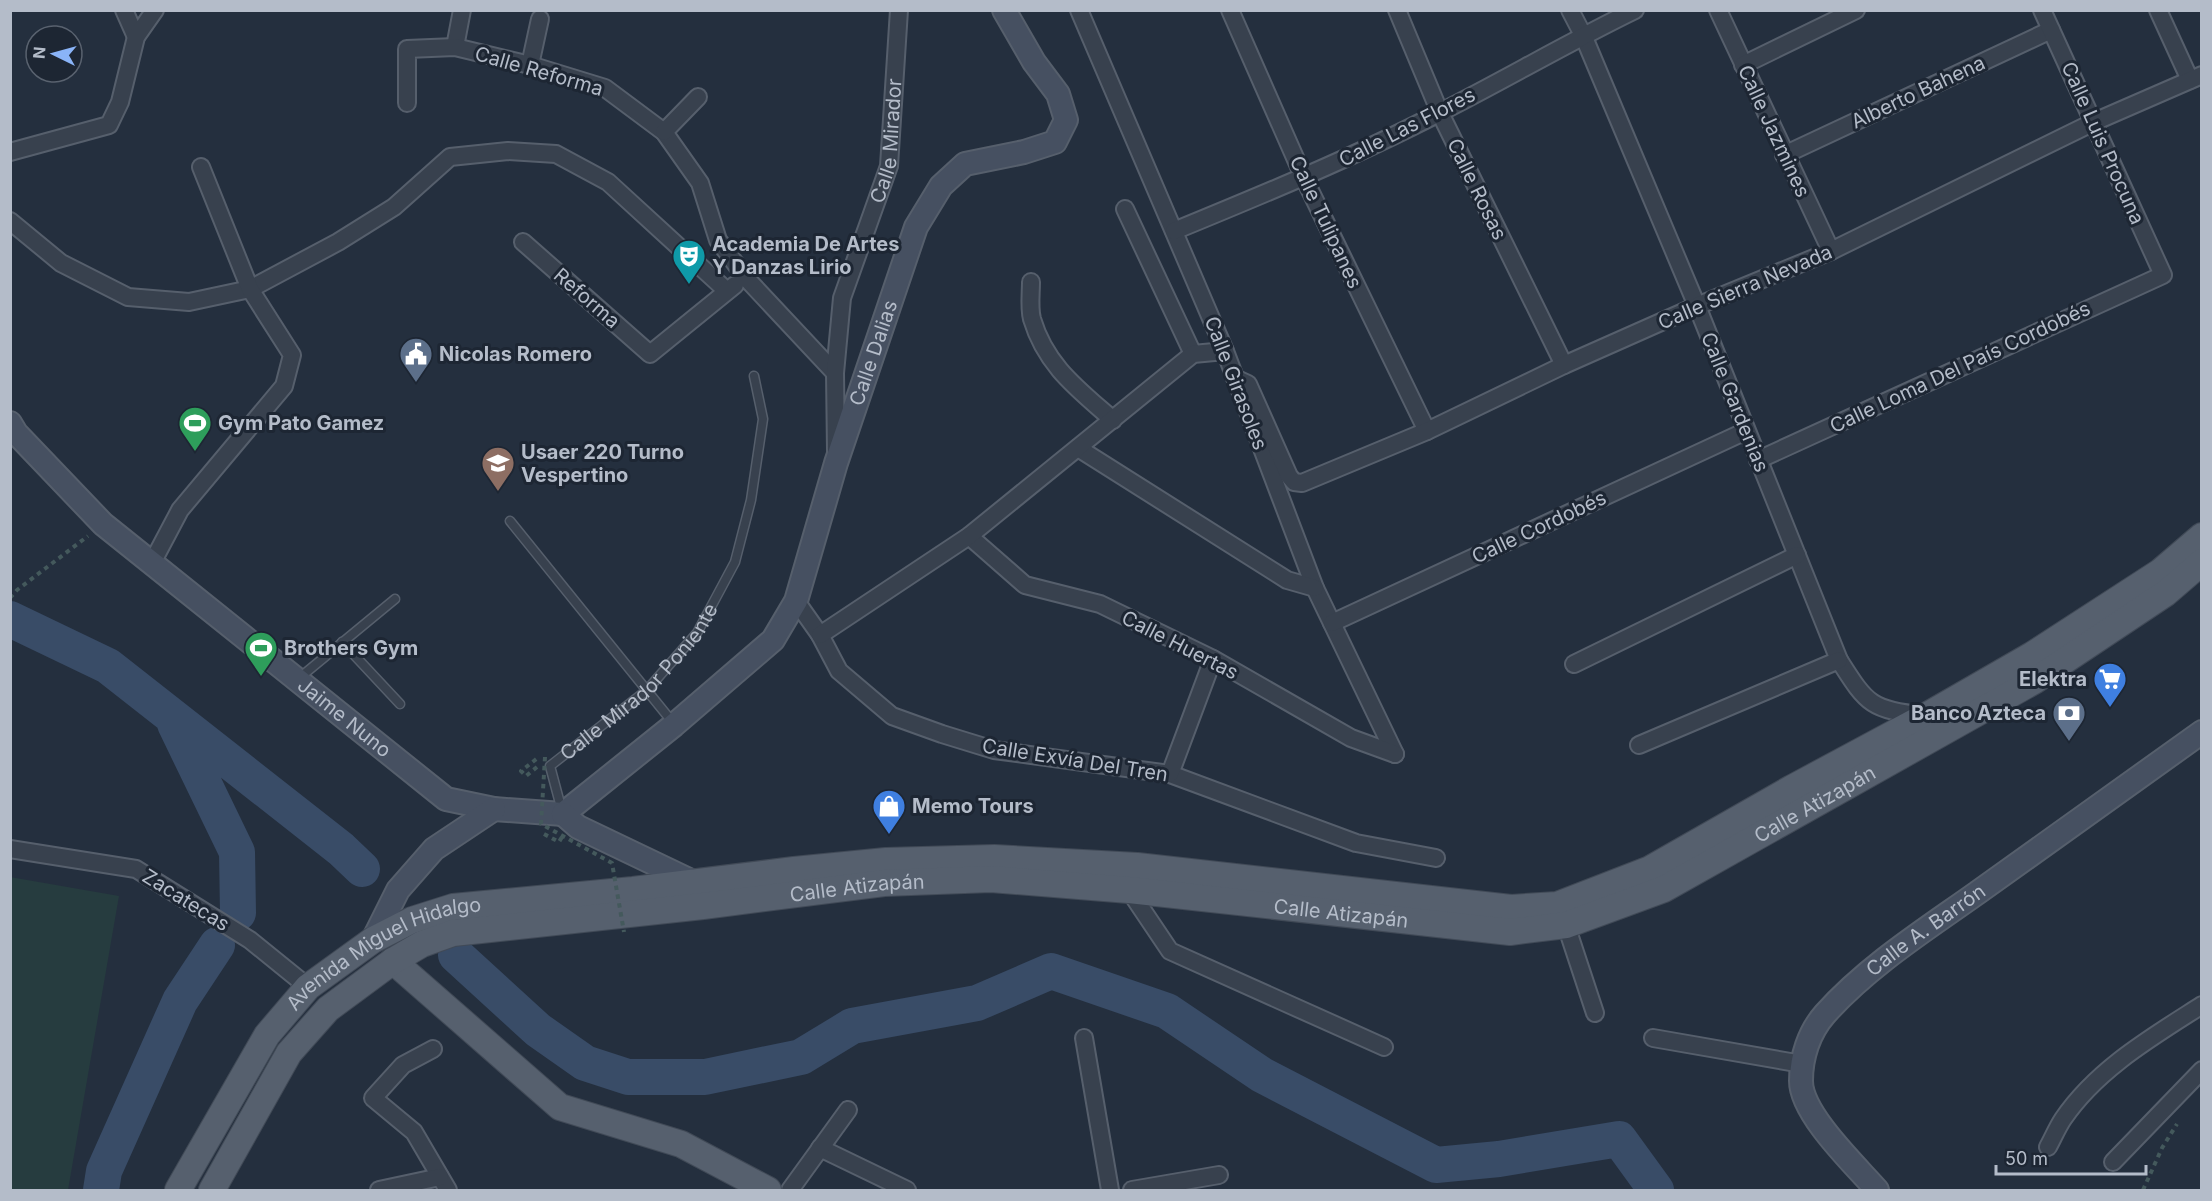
<svg xmlns="http://www.w3.org/2000/svg" width="2212" height="1201" font-family="Inter,sans-serif">
  <style>
    .green { fill: #263c3f }
    .lines { fill: none; stroke-linecap: round; stroke-linejoin: round }
    .river { stroke: #394c67; stroke-width: 36 }
    .lane-casing { stroke: #565f6c; stroke-width: 11 }
    .street-casing { stroke: #565f6c; stroke-width: 20 }
    .secondary-casing { stroke: #565f6c; stroke-width: 26 }
    .primary-casing { stroke: #414a57; stroke-width: 28 }
    .path { stroke: #44595c; stroke-width: 4; stroke-dasharray: 4.5 4.5; stroke-linecap: butt }
    .lane { stroke: #38414e; stroke-width: 8 }
    .street { stroke: #38414e; stroke-width: 16 }
    .secondary { stroke: #465061; stroke-width: 22 }
    .primary { stroke: #56606e; stroke-width: 26 }
    .path-bridge { stroke: #44595c; stroke-width: 4; stroke-dasharray: 4.5 4.5; stroke-linecap: butt }
    .labels { text-anchor: middle; stroke-width: 6; stroke-linejoin: round; paint-order: stroke }
    .street-label { font-size: 20px; fill: #b4bcc9; stroke: #1d2633 }
    .poi-label { font-size: 20px; font-weight: bold; fill: #b4bcc9; stroke: #1d2633; text-anchor: start }
  </style>
  <rect width="100%" height="100%" fill="#242f3e"/>
  <!-- green -->
  <path class="green" d="M10,877L119,896L68,1190H11Z"/>
  <g class="lines">
    <!-- river -->
    <path class="river" d="M10,619L108,666L341,849L362,869
      M175,724L237,852L238,913
      M456,955L538,1030L585,1063L628,1077H705L801,1057L852,1026L977,1003L1051,971L1167,1011L1262,1075L1436,1165L1499,1159L1619,1139L1656,1190
      M101,1190L104,1171L180,1001L217,945"/>
    <defs>
      <g id="lane">
        <path d="M510,521L674,724"/>
        <path d="M342,642L400,704"/>
        <path d="M298,679L395,599"/>
        <path id="s1" d="M562,811L550,766L647,690L697,633L735,562L751,500L763,419L754,376"/>
      </g>
      <g id="street">
        <path d="M124,10L136,37"/>
        <path d="M1079,10L1225,351L1315,588L1395,754"/>
        <path d="M1230,10L1304,178L1427,431"/>
        <path d="M1397,10L1440,113L1564,365"/>
        <path d="M1570,10L1583,35L1697,306L1839,660C1868,706 1871,709 1925,716"/>
        <path d="M1718,10L1831,251"/>
        <path d="M2158,10L2190,80"/>
        <path d="M455,47L462,10"/>
        <path d="M530,65L540,19"/>
        <path d="M1743,65L1856,10"/>
        <path d="M407,103V49L455,47L530,65L605,88L664,132L700,183L718,240L746,278L835,373"/>
        <path d="M664,132L698,97"/>
        <path d="M10,152L109,125L120,102L136,37L155,10"/>
        <path d="M1784,155L2051,30"/>
        <path d="M1125,209L1193,354"/>
        <path d="M10,221L61,263L128,297L189,302L250,289L338,242L394,207L450,157L508,151L556,154L608,182L727,291"/>
        <path d="M1174,231C1264,194 1354,157 1441,112C1506,79 1569,42 1635,10"/>
        <path d="M523,242L650,354L735,285"/>
        <path d="M1031,282C1031,293 1029,308 1032,319C1046,366 1078,389 1113,420"/>
        <path d="M1235,378L1248,384L1289,476L1294,482L1302,483L1427,431L1564,365L1697,306L1831,251L2094,122L2202,75"/>
        <path d="M1078,448L1287,580L1315,588"/>
        <path id="s2" d="M836,451L835,373L842,298L889,166L899,10"/>
        <path d="M1758,460L2163,275L2042,10"/>
        <path d="M969,536L1025,585L1100,604L1213,659L1351,738L1395,754"/>
        <path d="M152,563L180,510L284,386L292,355L250,289L201,167"/>
        <path d="M796,601L820,635L839,671L892,716L942,734L994,750L1170,774L1356,843L1436,858"/>
        <path d="M1332,623L1746,431"/>
        <path d="M820,635L969,536L1193,354L1225,351"/>
        <path d="M1574,664L1797,555"/>
        <path d="M1639,745L1839,660"/>
        <path d="M1170,774L1213,659"/>
        <path d="M10,849L136,869L250,940L308,987"/>
        <path d="M1129,890L1170,951L1384,1047"/>
        <path d="M1566,925L1595,1013"/>
        <path d="M1084,1038L1110,1190"/>
        <path d="M1653,1038L1802,1064"/>
        <path d="M433,1049L403,1065L373,1098L414,1132L448,1190"/>
        <path d="M2048,1147C2053,1138 2057,1128 2063,1119C2097,1069 2152,1037 2202,1005"/>
        <path d="M820,1148L907,1190"/>
        <path d="M2113,1162L2202,1070"/>
        <path d="M379,1190L440,1177"/>
        <path d="M790,1190L848,1110"/>
        <path d="M1132,1190L1219,1175"/>
      </g>
      <g id="secondary">
        <path id="s3" d="M10,423L16,433L103,524L446,799L494,809L563,814"/>
        <path id="s4" d="M563,814L674,725L773,640L796,601L836,463L916,227L941,186L965,164L1024,152L1055,142L1066,120L1058,94L1034,62L1004,10"/>
        <path d="M563,814L578,827L695,883"/>
        <path d="M373,940L398,890L434,849L494,809"/>
        <path id="s5" d="M1877,1190C1855,1165 1801,1114 1801,1081C1801,1057 1809,1032 1825,1014C1868,966 1925,930 1977,893C2052,839 2127,785 2202,732"/>
      </g>
      <g id="primary">
        <path d="M393,961L560,1107L681,1144L768,1190"/>
        <path id="s6" d="M178,1190L267,1035L308,987L373,940L412,920L453,907L633,890L794,870L886,861L994,858L1137,866L1511,908L1557,905L1650,869L1792,788L1926,716L2032,655L2160,572L2202,536"/>
        <path id="s7" d="M212,1190L289,1053L328,1009L393,961L422,944L453,933L703,906L884,883L991,879L1129,890L1510,932L1566,925L1664,889L2034,681L2166,593L2202,562"/>
      </g>
    </defs>
    <!-- lane casing -->
    <use href="#lane" class="lane-casing"/>
    <!-- street casing -->
    <use href="#street" class="street-casing"/>
    <!-- secondary casing -->
    <use href="#secondary" class="secondary-casing"/>
    <!-- primary casing -->
    <use href="#primary" class="primary-casing"/>
    <!-- path -->
    <path class="path" d="M10,598L17,590L88,536
      M537,767L526,776L521,771L539,757
      M544,834L559,842L562,837
      M2143,1190L2162,1148L2177,1124"/>
    <!-- lane -->
    <use href="#lane" class="lane"/>
    <!-- street -->
    <use href="#street" class="street"/>
    <!-- secondary -->
    <use href="#secondary" class="secondary"/>
    <!-- primary -->
    <use href="#primary" class="primary"/>
    <!-- path-bridge -->
    <path class="path-bridge" d="M545,757L541,824L612,863L624,932"/>
  </g>
  <!-- icons -->
  <defs>
    <symbol id="theatre-pin" viewBox="-11 -11 22 30"><path d="M0 17L-7.5 6A9.5 9.5 0 1 1 7.5 6Z" fill="#0f9aa8" stroke="#1d2633"/><path d="M-5-5.5Q0-4 5-5.5V0Q5 5 0 6Q-5 5-5 0ZM-3.3-2.5H-1v1.5H-3.3ZM1-2.5H3.3v1.5H1ZM-2.8 1Q0 5.5 2.8 1Z" fill="#fff"/></symbol>
    <symbol id="civic-pin" viewBox="-11 -11 22 30"><path d="M0 17L-7.5 6A9.5 9.5 0 1 1 7.5 6Z" fill="#5c6f8a" stroke="#1d2633"/><path d="M-.6-6.5H3V-4.5H.6V-3L4-1V1h2V6H-6V1h2V-1L-.6-3ZM-1.2 2.5V6h2.4V2.5Z" fill="#fff"/></symbol>
    <symbol id="stadium-pin" viewBox="-11 -11 22 30"><path d="M0 17L-7.5 6A9.5 9.5 0 1 1 7.5 6Z" fill="#2e9e5b" stroke="#1d2633"/><path d="M0-5a6.5 5 0 1 0 0 10a6.5 5 0 1 0 0-10ZM-3.5-1.8h7v3.6h-7Z" fill="#fff"/></symbol>
    <symbol id="school-pin" viewBox="-11 -11 22 30"><path d="M0 17L-7.5 6A9.5 9.5 0 1 1 7.5 6Z" fill="#8d6e63" stroke="#1d2633"/><path d="M0-5L7-2L0 1L-7-2ZM-4 1L0 2.5L4 1V4Q0 6-4 4Z" fill="#fff"/></symbol>
    <symbol id="supermarket-pin" viewBox="-11 -11 22 30"><path d="M0 17L-7.5 6A9.5 9.5 0 1 1 7.5 6Z" fill="#3f7fe0" stroke="#1d2633"/><path d="M-6-5.5h2.5l.6 2H6L4.5 2H-2.5L-4.4-4H-6ZM-1.5 3.2a1.3 1.3 0 1 0 .1 0ZM3 3.2a1.3 1.3 0 1 0 .1 0Z" fill="#fff"/></symbol>
    <symbol id="bank-pin" viewBox="-11 -11 22 30"><path d="M0 17L-7.5 6A9.5 9.5 0 1 1 7.5 6Z" fill="#5c6f8a" stroke="#1d2633"/><path d="M-6-4H6V4H-6ZM0-2.3a2.3 2.3 0 1 0 0 4.6a2.3 2.3 0 1 0 0-4.6Z" fill="#fff"/></symbol>
    <symbol id="shop-pin" viewBox="-11 -11 22 30"><path d="M0 17L-7.5 6A9.5 9.5 0 1 1 7.5 6Z" fill="#3f7fe0" stroke="#1d2633"/><path d="M-5-2.5h2.3a2.7 3.5 0 0 1 5.4 0H5L5.5 6h-11ZM-1.5-2.5h3a1.5 2.3 0 0 0-3 0Z" fill="#fff"/></symbol>
  </defs>
  <g fill-rule="evenodd">
    <use href="#theatre-pin" x="670" y="237" width="38" height="52"/>
    <use href="#civic-pin" x="397" y="335" width="38" height="52"/>
    <use href="#stadium-pin" x="176" y="404" width="38" height="52"/>
    <use href="#school-pin" x="479" y="444" width="38" height="52"/>
    <use href="#stadium-pin" x="242" y="629" width="38" height="52"/>
    <use href="#supermarket-pin" x="2091" y="660" width="38" height="52"/>
    <use href="#bank-pin" x="2050" y="694" width="38" height="52"/>
    <use href="#shop-pin" x="870" y="787" width="38" height="52"/>
  </g>
  <g class="labels">
    <!-- street labels -->
    <g class="street-label">
      <text transform="translate(539 71) rotate(16)" y="7">Calle Reforma</text>
      <text transform="translate(1918 92) rotate(-25)" y="7">Alberto Bahena</text>
      <text transform="translate(1407 127) rotate(-27)" y="7">Calle Las Flores</text>
      <text transform="translate(1774 131) rotate(65)" y="7">Calle Jazmines</text>
      <text dy="7" stroke="none"><textPath href="#s2" startOffset="318">Calle Mirador</textPath></text>
      <text transform="translate(2103 143) rotate(66)" y="7">Calle Luis Procuna</text>
      <text transform="translate(1477 189) rotate(64)" y="7">Calle Rosas</text>
      <text transform="translate(1326 222) rotate(65)" y="7">Calle Tulipanes</text>
      <text transform="translate(1745 287) rotate(-23)" y="7">Calle Sierra Nevada</text>
      <text transform="translate(587 298) rotate(41)" y="7">Reforma</text>
      <text dy="7" stroke="none"><textPath href="#s4" startOffset="578">Calle Dalias</textPath></text>
      <text transform="translate(1960 367) rotate(-25)" y="7">Calle Loma Del País Cordobés</text>
      <text transform="translate(1236 383) rotate(69)" y="7">Calle Girasoles</text>
      <text transform="translate(1735 402) rotate(68)" y="7">Calle Gardenias</text>
      <text transform="translate(1539 527) rotate(-25)" y="7">Calle Cordobés</text>
      <text transform="translate(1180 645) rotate(27)" y="7">Calle Huertas</text>
      <text dy="7" stroke="none"><textPath href="#s1" startOffset="170">Calle Mirador Poniente</textPath></text>
      <text dy="7" stroke="none"><textPath href="#s3" startOffset="447">Jaime Nuno</textPath></text>
      <text transform="translate(1075 760) rotate(9)" y="7">Calle Exvía Del Tren</text>
      <text dy="7" stroke="none"><textPath href="#s7" startOffset="1760">Calle Atizapán</textPath></text>
      <text dy="7" stroke="none"><textPath href="#s7" startOffset="770">Calle Atizapán</textPath></text>
      <text transform="translate(186 900) rotate(32)" y="7">Zacatecas</text>
      <text dy="7" stroke="none"><textPath href="#s7" startOffset="1256">Calle Atizapán</textPath></text>
      <text dy="7" stroke="none"><textPath href="#s5" startOffset="339">Calle A. Barrón</textPath></text>
      <text dy="7" stroke="none"><textPath href="#s6" startOffset="326">Avenida Miguel Hidalgo</textPath></text>
    </g>
    <!-- poi labels -->
    <g class="poi-label">
      <text x="712" y="251">Academia De Artes<tspan x="712" dy="23">Y Danzas Lirio</tspan></text>
      <text x="439" y="361">Nicolas Romero</text>
      <text x="218" y="430">Gym Pato Gamez</text>
      <text x="521" y="459">Usaer 220 Turno<tspan x="521" dy="23">Vespertino</tspan></text>
      <text x="284" y="655">Brothers Gym</text>
      <text x="2087" y="686" text-anchor="end">Elektra</text>
      <text x="2046" y="720" text-anchor="end">Banco Azteca</text>
      <text x="912" y="813">Memo Tours</text>
    </g>
  </g>
  <!-- border -->
  <rect width="2212" height="1201" fill="none" stroke="#b4bcc9" stroke-width="24"/>
  <!-- north arrow -->
  <g transform="translate(54 54) rotate(275)"><circle r="28" fill="#1d2633" stroke="#59626f" stroke-width="1.5"/>
  <path d="M0-4.5L10 22L0 15L-10 22Z" fill="#8ab4f8"/>
  <text y="-9" font-size="16" font-weight="bold" text-anchor="middle" fill="#b4bcc9">N</text>
  </g>
  <!-- scale -->
  <path d="M1996 1165v9h150v-9" fill="none" stroke="#b4bcc9" stroke-width="3"/>
  <text x="2005" y="1165" font-size="18" fill="#b4bcc9" stroke="#1d2633" stroke-width="4.5" paint-order="stroke">50 m</text>
</svg>
